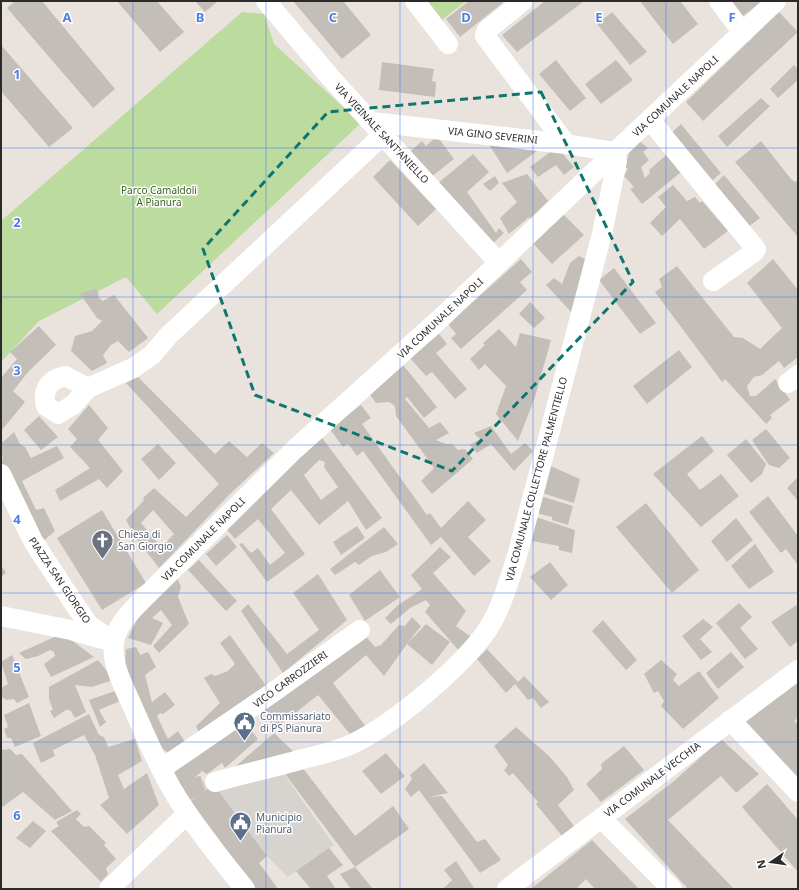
<svg xmlns="http://www.w3.org/2000/svg" width="799" height="890" font-family="'Noto Sans',sans-serif">
  <style>
    .green { fill: #bbdb9f }
    .plaza { fill: #d7d3cf }
    .building { fill: #c3beb8; fill-rule: evenodd }
    .lines { fill: none; stroke-linecap: round; stroke-linejoin: round }
    .minor-tunnel { stroke: #c4beb9; stroke-width: 20; stroke-dasharray: 20 10; stroke-linecap: butt }
    .minor { stroke: #fff; stroke-width: 20 }
    .marked { fill: none; stroke: #0f766e; stroke-width: 3; stroke-dasharray: 8 5; stroke-linejoin: round }
    .grid { fill: none; stroke: #4e7ee7; stroke-width: 1; stroke-opacity: 0.55 }
    .labels { text-anchor: middle; stroke-width: 3; stroke-linejoin: round; paint-order: stroke }
    .street-label { font-size: 10px; fill: #2a2a2a; stroke: #fff }
    .park-label { font-size: 10px; fill: #365f21; stroke: #fff }
    .worship-label { font-size: 10px; fill: #5b616d; stroke: #fff; text-anchor: start }
    .service-label { font-size: 10px; fill: #4e5e75; stroke: #fff; text-anchor: start }
    .grid-label { font-size: 13px; text-anchor: middle; font-weight: bold; fill: #4e7ee7; stroke: #fff; stroke-width: 3; stroke-linejoin: round; paint-order: stroke }
  </style>
  <rect width="100%" height="100%" fill="#eae3dd"/>
  <!-- green -->
  <path class="green" d="M427,1H466L442,20Z
    M242,12L264,14L274,44L361,123L157,314L126,277L39,321L1,362V221Z"/>
  <!-- plaza -->
  <path class="plaza" d="M278,766L334,845L288,877L267,856L214,785L191,801L182,789L213,778Z"/>
  <!-- building -->
  <path class="building" d="M15,1H42L115,89L93,108L7,8Z
    M117,1H157L184,32L160,52Z
    M195,1H218L205,12Z
    M293,1H343L371,35L342,59Z
    M469,1H505L460,37L446,19Z
    M545,1H584L517,52L502,35Z
    M640,1H680L698,24L673,44Z
    M732,1H759L760,3L743,16Z
    M612,12L647,52L630,65L597,24Z
    M779,12L798,32L703,121L686,102Z
    M1,45L73,128L49,147L1,91Z
    M556,60L586,98L570,111L539,74Z
    M616,60L633,80L601,104L585,84Z
    M382,62L434,69L432,81L436,82L435,97L379,90Z
    M794,65L798,69V80L778,98L770,89Z
    M761,98L770,106L727,147L718,136Z
    M681,124L721,173L709,183L669,135Z
    M437,136L454,159L430,178L410,152L422,141L426,146Z
    M485,138L544,146L507,173Z
    M638,140L648,148L643,152L649,160L641,167L645,178L650,173L649,170L671,151L686,168L642,204L630,189L634,187L624,176L628,169L625,167L632,143Z
    M761,141L791,179L795,182L798,180V237L735,162Z
    M557,147L574,167L564,175L556,165L538,177L530,167Z
    M473,154L489,172L467,192L496,233L499,228L504,233L490,246L437,184Z
    M390,160L436,209L418,226L373,177Z
    M527,174L548,201L530,219L529,217L509,234L500,218L517,202L502,183Z
    M724,175L760,218L747,228L713,186Z
    M495,176L499,183L490,191L483,184Z
    M673,185L687,201L695,197L700,203L702,201L728,231L704,249L680,219L662,236L650,223L666,207L658,197Z
    M561,212L584,235L552,264L530,240Z
    M579,256L587,260L574,315L546,285L554,278L562,284L570,263Z
    M521,259L532,272L520,282L527,290L461,349L451,338L456,334L448,324Z
    M773,259L798,290V357L784,368L779,361L762,375L754,377L747,386L750,396H756L775,379L790,400L770,415L772,418L766,424L725,379L722,382L655,292L662,287L659,279L677,266L734,337L743,338L760,349L782,328L747,283Z
    M614,268L656,323L640,334L599,280Z
    M95,289L98,291L99,298L103,301L114,295L148,338L129,352L118,341L111,345L103,355L107,363L92,371L71,351L75,336L92,331L102,321L97,318L80,294Z
    M530,302L545,318L534,328L519,314Z
    M39,326L56,345L29,371L13,391L25,402L1,431V378L17,359L10,352Z
    M499,329L516,347L520,333L551,340L535,397L518,441L496,414L506,386L485,364L479,370L470,359L485,345L483,343Z
    M439,334L447,344L436,353L467,389L455,399L432,372L426,376L410,358Z
    M679,350L692,367L647,404L633,386Z
    M399,360L437,407L424,418L407,397L405,399L429,428L440,422L449,433L436,440L446,444H452L458,450L465,449L473,459L432,494L421,481L434,468L396,416L395,406L389,402L376,403L366,389Z
    M138,377L215,454L229,441L247,457L262,443L274,453L229,495L159,568L135,537L126,520L144,500L143,498L154,488L186,517L219,484L126,383ZM153,510L174,534L161,547L141,523Z
    M89,405L108,428L98,440L123,471L107,488L99,479L60,501L55,490L90,468L70,447L77,439L68,429Z
    M361,405L371,418L362,424L427,515L430,513L441,528L468,501L486,520L468,537L491,561L474,576L441,537L431,545L363,451L357,456L348,444L343,447L329,428Z
    M39,416L58,437L41,450L24,430Z
    M491,426L511,454L525,443L533,451L514,471L491,444L477,453L470,445L480,439L474,433Z
    M766,429L790,458L779,468L769,465L752,440Z
    M14,432L20,444L25,447L31,458L57,446L64,458L22,481L36,510L44,508L55,531L41,543L1,464L3,457L1,455V440L3,442Z
    M320,435L382,518L366,530L348,501L319,525L291,490L271,509L305,554L267,582L239,544L242,543L251,553L258,548L270,565L285,553L258,519L235,539L224,526ZM319,460L325,462L324,467L338,487L321,500L304,475Z
    M702,436L714,451L687,474L700,490L721,474L739,496L701,527L653,474Z
    M746,439L766,464L762,474L751,483L727,455Z
    M158,444L176,463L159,480L141,459Z
    M546,464L580,479L574,503L539,492Z
    M798,477V501L787,488Z
    M540,496L573,506L568,525L552,520V517L536,513Z
    M768,496L798,536L797,564L786,549L781,553L749,512Z
    M646,503L699,570L672,593L616,527Z
    M102,510L146,583L102,610L57,538Z
    M536,517L575,530L572,553L559,550V546L532,541Z
    M736,518L753,540L727,562L711,541Z
    M357,526L365,538L341,555L333,542Z
    M384,527L398,544L386,552L372,556L359,565L355,562L335,575L330,569Z
    M227,535L237,547L216,566L206,554Z
    M755,544L774,572L749,589L731,566Z
    M440,547L451,557L433,573L466,611L456,626L471,637L460,652L425,612L430,605L426,600L410,608L391,624L385,618L397,606L422,589L411,575Z
    M199,560L237,601L226,611L188,570Z
    M550,562L568,585L551,600L530,577Z
    M1,565L6,573L1,577Z
    M380,570L400,597L365,621L349,595Z
    M318,574L347,620L283,673L241,611L248,604L287,654L319,630L293,593Z
    M177,578L181,587L178,597L189,624L159,653L153,646L172,625L161,610L152,618L163,623L151,645L128,638L141,611Z
    M739,603L752,617L740,628L758,649L745,659L716,623Z
    M798,604V641L790,647L771,622Z
    M412,617L421,626L407,644L426,624L450,642L432,665L407,644L384,676L366,655L333,683L367,728L350,734L318,695L275,729L261,709L362,632L375,647L381,645L399,625L405,626Z
    M703,619L713,627L700,639L712,652L701,660L682,636Z
    M603,620L637,660L626,670L592,631Z
    M59,635L70,639L94,657L51,677L44,664L55,656L54,652L50,650L38,656L26,659L19,653Z
    M230,635L267,687L200,735L196,726L220,703L204,678L211,674L215,676L228,671L235,664L220,643Z
    M136,647L140,655L148,652L156,667L145,675L152,702L165,692L175,705L163,714L160,713L157,716L168,739L178,731L185,742L169,753L157,746L125,665L126,649Z
    M487,649L518,682L524,676L549,702L541,708L533,698L528,700L515,684L506,693L477,659Z
    M731,652L744,667L718,689L706,673Z
    M12,655L29,697L17,703L14,699L7,700L3,698L1,695V688L8,684L1,662Z
    M98,660L114,680L91,687L75,685L86,712L75,718L70,710H66L54,718L50,711L53,710L49,699V687Z
    M661,660L677,674L673,680L679,686L699,671L719,698L683,729L661,706L664,701L658,691L654,693L644,674Z
    M798,680V718L794,721L798,724V778L744,719Z
    M115,691L120,701L99,710L106,722L100,727L89,700Z
    M29,703L41,736L15,747L11,738H7L4,729L8,727L4,715Z
    M89,714L99,735L104,737L108,747L135,739L142,761L118,775L124,789L147,773L159,805L127,834L100,805L109,798L95,755L84,735L53,750L55,756L41,763L33,743Z
    M243,720L258,739L225,768L222,763L207,774L202,771L182,789L171,774Z
    M516,727L549,756L567,777L574,790L558,805L574,826L562,836L536,804L538,802L513,773L509,776L504,770L508,765L494,746Z
    M274,733L295,753L228,773Z
    M721,739L759,774L736,793L721,776L668,820L734,889H688L625,819L674,781Z
    M624,746L644,770L601,802L586,784L602,769L601,764Z
    M10,749L16,755L22,754L72,811L55,820L23,792L1,808V750Z
    M386,753L405,776L381,794L362,771Z
    M424,763L448,793L429,797L442,796L477,842L485,839L501,860L480,873L419,790L411,797L405,789L412,779L410,775Z
    M302,767L355,836L393,806L409,829L355,867L285,774Z
    M767,784L798,820V872L742,807Z
    M214,785L267,856L259,863L278,889H255L191,801Z
    M77,810L81,814L76,819L84,827L89,826L106,843L104,845L116,859L106,868L108,874L101,882L51,831L59,826L56,822Z
    M33,821L46,831L30,848L16,838Z
    M592,840L639,889H595L586,879L576,889H531Z
    M329,848L343,865L327,876L336,889H311L296,871Z
    M456,861L474,888L473,889H443L452,880L444,870Z
    M355,867L373,889H351L340,874Z"/>
  <g class="lines">
    <!-- minor-tunnel -->
    <path class="minor-tunnel" d="M184,791L215,782"/>
    <!-- minor -->
    <path class="minor" d="M266,1L330,77L499,263
      M415,1L448,44
      M523,1L487,30L485,36L566,144
      M719,1L743,33
      M650,120L756,249L754,252L713,281
      M788,383L798,375
      M88,388L65,376C49,380 42,389 46,406L58,414L73,405L88,388L133,368L152,355L168,336L384,134
      M1,474L33,541L75,605L89,625L114,642
      M1,616L71,630L103,639
      M730,720L798,792
      M161,769L272,693L360,630
      M215,782C244,774 274,767 303,759C320,755 337,751 352,744C393,725 463,666 488,629C502,607 509,580 517,556L602,234L617,161L615,152L566,144L372,122
      M601,818L672,889
      M109,889L187,814
      M245,889C221,859 196,829 176,796C158,767 145,734 131,703C123,685 111,663 114,642C117,625 130,612 142,600L295,449L442,317L615,152L776,1
      M507,889L798,670"/>
  </g>
  <!-- marked area -->
  <path class="marked" d="M541,92L633,282L452,471L255,395L203,249L328,112Z"/>
  <!-- grid -->
  <path class="grid" d="M133,1V889M266,1V889M400,1V889M533,1V889M666,1V889M1,148H798M1,297H798M1,445H798M1,593H798M1,742H798"/>
  <!-- icons -->
  <defs>
    <symbol id="church-pin" viewBox="-11 -11 22 30"><path d="M0 17L-7.5 6A9.5 9.5 0 1 1 7.5 6Z" fill="#6b7280" stroke="#fff"/><path d="M-1.2-6h2.4v3.5h3.3v2.4h-3.3V6h-2.4V-.1h-3.3v-2.4h3.3Z" fill="#fff"/></symbol>
    <symbol id="civic-pin" viewBox="-11 -11 22 30"><path d="M0 17L-7.5 6A9.5 9.5 0 1 1 7.5 6Z" fill="#5c6f8a" stroke="#fff"/><path d="M-.6-6.5H3V-4.5H.6V-3L4-1V1h2V6H-6V1h2V-1L-.6-3ZM-1.2 2.5V6h2.4V2.5Z" fill="#fff"/></symbol>
  </defs>
  <g fill-rule="evenodd">
    <use href="#church-pin" x="90" y="528" width="25" height="34"/>
    <use href="#civic-pin" x="232" y="710" width="25" height="34"/>
    <use href="#civic-pin" x="228" y="810" width="25" height="34"/>
  </g>
  <g class="labels">
    <!-- street labels -->
    <g class="street-label">
      <text transform="translate(675 96) rotate(-43)" y="4">VIA COMUNALE NAPOLI</text>
      <text transform="translate(382 133) rotate(47)" y="4">VIA VICINALE SANT'ANIELLO</text>
      <text transform="translate(493 135) rotate(6)" y="4">VIA GINO SEVERINI</text>
      <text transform="translate(440 318) rotate(-43)" y="4">VIA COMUNALE NAPOLI</text>
      <text transform="translate(536 479) rotate(-75)" y="4">VIA COMUNALE COLLETTORE PALMENTIELLO</text>
      <text transform="translate(203 539) rotate(-45)" y="4">VIA COMUNALE NAPOLI</text>
      <text transform="translate(60 580) rotate(56)" y="4">PIAZZA SAN GIORGIO</text>
      <text transform="translate(290 679) rotate(-36)" y="4">VICO CARROZZIERI</text>
      <text transform="translate(652 779) rotate(-37)" y="4">VIA COMUNALE VECCHIA</text>
    </g>
    <!-- park labels -->
    <g class="park-label">
      <text x="159" y="194">Parco Camaldoli<tspan x="159" dy="12">A Pianura</tspan></text>
    </g>
    <!-- worship labels -->
    <g class="worship-label">
      <text x="118" y="538">Chiesa di<tspan x="118" dy="12">San Giorgio</tspan></text>
    </g>
    <!-- service labels -->
    <g class="service-label">
      <text x="260" y="720">Commissariato<tspan x="260" dy="12">di PS Pianura</tspan></text>
      <text x="256" y="821">Municipio<tspan x="256" dy="12">Pianura</tspan></text>
    </g>
  </g>
  <g class="grid-label">
    <text x="67" y="22">A</text>
    <text x="200" y="22">B</text>
    <text x="333" y="22">C</text>
    <text x="466" y="22">D</text>
    <text x="599" y="22">E</text>
    <text x="732" y="22">F</text>
    <text x="17" y="79">1</text>
    <text x="17" y="227">2</text>
    <text x="17" y="375">3</text>
    <text x="17" y="524">4</text>
    <text x="17" y="672">5</text>
    <text x="17" y="820">6</text>
  </g>
  <!-- border -->
  <rect width="799" height="890" fill="none" stroke="#2a2a2a" stroke-width="4"/>
  <!-- north arrow -->
  <g transform="translate(771 862) rotate(257)" stroke="#ffffff" stroke-width="3" paint-order="stroke">
  <path d="M0-3L7 15L0 10L-7 15Z" fill="#2a2a2a"/>
  <text y="-6" font-size="11" font-weight="bold" text-anchor="middle" fill="#2a2a2a">N</text>
  </g>
</svg>
